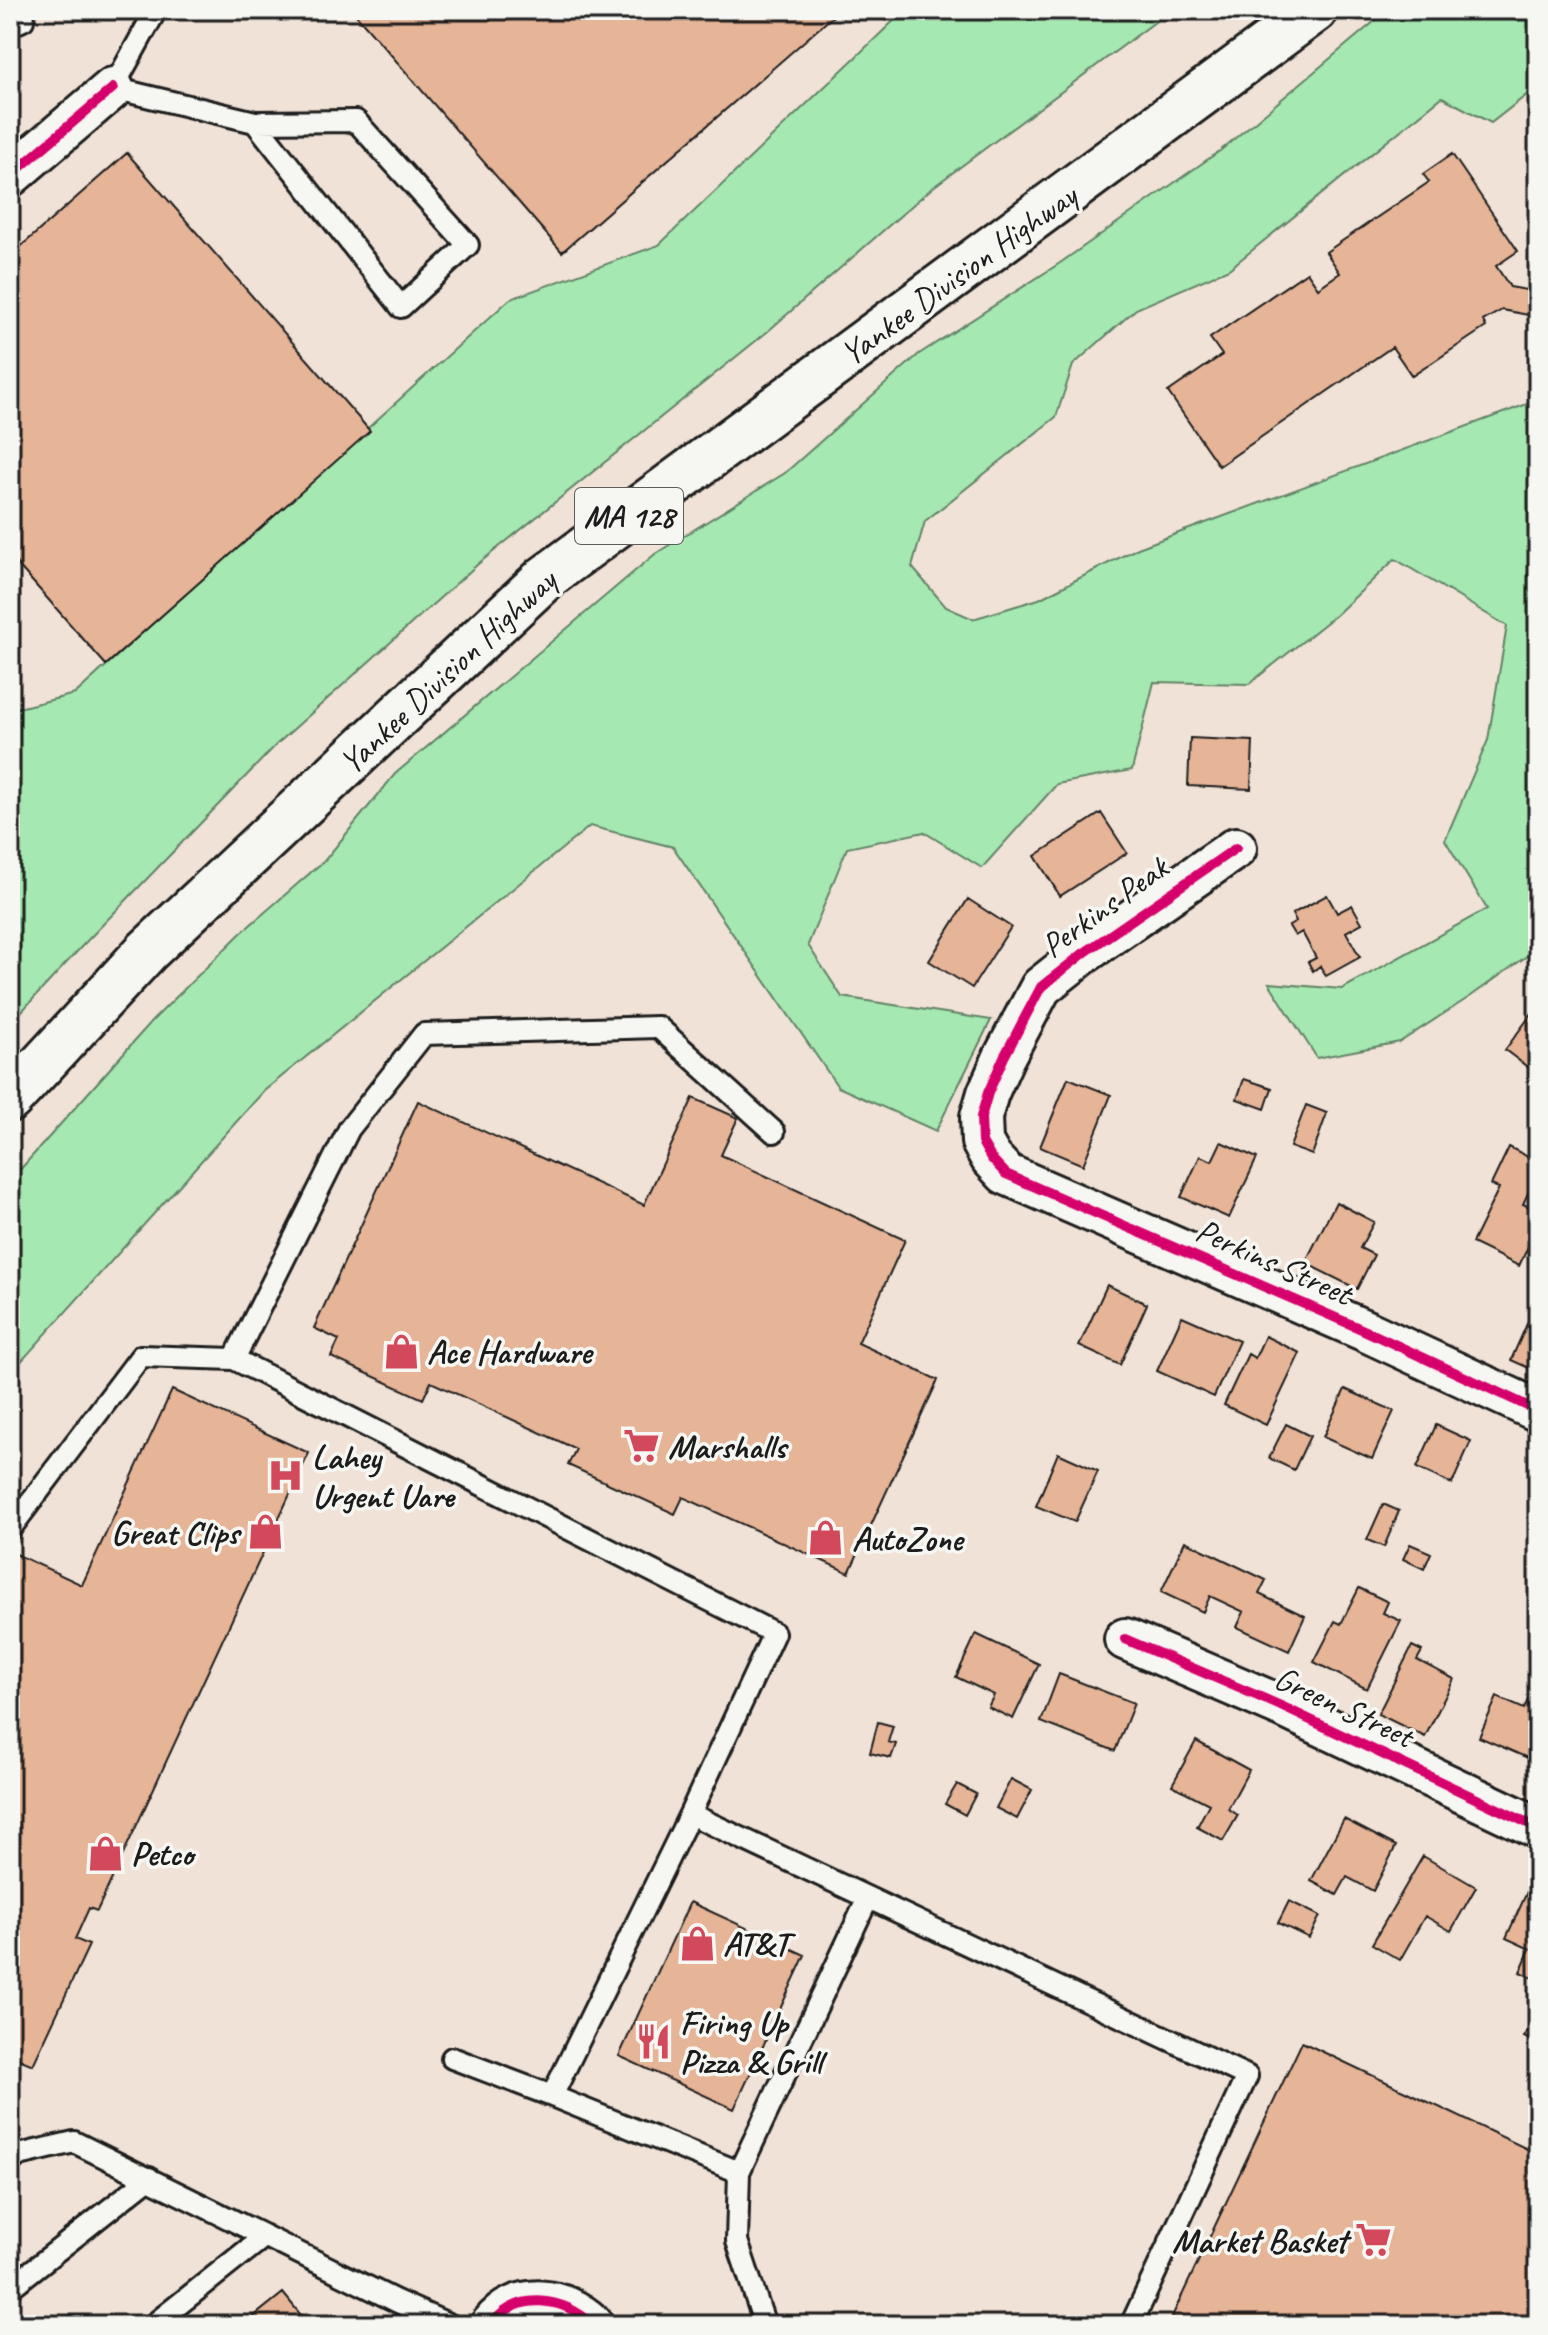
<svg xmlns="http://www.w3.org/2000/svg" width="1548" height="2335" font-family="Caveat,sans-serif">
  <style>
    .green { fill: #a6e8b1; stroke: #618266; stroke-width: 2 }
    .building { fill: #e6b497; stroke: #1c1c1c; stroke-width: 2 }
    .lines { fill: none; stroke-linecap: round; stroke-linejoin: round }
    .lane-casing { stroke: #1c1c1c; stroke-width: 26 }
    .street-casing { stroke: #1c1c1c; stroke-width: 46 }
    .highway-casing { stroke: #1c1c1c; stroke-width: 50 }
    .lane { stroke: #f6f6f2; stroke-width: 20 }
    .street { stroke: #f6f6f2; stroke-width: 40 }
    .highway { stroke: #f6f6f2; stroke-width: 44 }
    .cycleway-casing { stroke: #f6f6f2; stroke-width: 15 }
    .cycleway { stroke: #d6006c; stroke-width: 10 }
    .labels { text-anchor: middle; stroke-width: 7; stroke-linejoin: round; paint-order: stroke }
    .shield { fill: #f6f6f2; stroke: #5d5d5c; stroke-width: 2 }
    .shield-label { font-size: 32px; font-weight: bold; fill: #1c1c1c }
    .street-label { font-size: 34px; fill: #1c1c1c; stroke: #f6f6f2 }
    .poi-label { font-size: 34px; font-weight: bold; fill: #1c1c1c; stroke: #f6f6f2; text-anchor: start }
  </style>
  <rect width="100%" height="100%" fill="#f1e2d7"/>
  <filter id="ink" filterUnits="userSpaceOnUse"><feTurbulence type="fractalNoise" baseFrequency=".0125" numOctaves="2"/><feDisplacementMap in="SourceGraphic" scale="16" xChannelSelector="R" yChannelSelector="G"/><feConvolveMatrix kernelMatrix="1 2 1 2 8 2 1 2 1" color-interpolation-filters="sRGB"/></filter>
  <g filter="url(#ink)">
    <!-- green -->
    <path class="green" d="M905,10H1171L932,188L767,332L478,564L277,744L84,944L10,1024V710L75,694L510,299L659,245Z
      M1388,10H1538V86L1491,123L1442,97L1229,269L1136,309L1073,365L1056,417L925,521L912,567L946,607L973,619L1039,599L1138,548L1538,400V948L1471,996L1400,1042L1317,1058L1269,983L1342,989L1487,909L1445,840L1488,740L1507,626L1395,559L1336,615L1249,684L1154,682L1132,770L1057,784L982,868L924,832L847,848L808,945L842,997L991,1020L936,1131L838,1087L673,847L590,826L264,1091L10,1374V1181L152,1021L241,933L325,860L395,774L655,554L785,473L919,354L1060,263L1221,150Z"/>
    <!-- building -->
    <path class="building" d="M352,10H840L562,252Z
      M127,153L370,431L106,665L10,556V256Z
      M1452,154L1518,251L1496,266L1510,287L1538,292L1534,316L1502,310L1483,321L1486,327L1412,376L1392,347L1219,466L1168,392L1222,355L1210,338L1307,272L1318,288L1340,273L1326,252L1429,182L1423,174Z
      M1190,738L1253,741L1251,789L1188,786Z
      M1101,813L1127,853L1060,896L1035,856Z
      M1327,895L1337,913L1352,905L1362,923L1346,932L1360,957L1326,976L1320,966L1313,971L1308,962L1316,958L1302,932L1295,936L1289,926L1296,922L1292,914Z
      M968,899L1011,927L972,988L929,961Z
      M1538,1005V1075L1505,1050Z
      M1068,1078L1111,1095L1083,1165L1040,1147Z
      M1244,1079L1272,1088L1265,1109L1237,1099Z
      M693,1098L738,1118L721,1155L905,1240L858,1343L938,1380L849,1573L683,1497L675,1514L568,1465L576,1449L431,1382L423,1399L331,1357L339,1340L314,1328L418,1101L644,1205Z
      M1306,1105L1327,1113L1312,1155L1290,1147Z
      M1221,1142L1257,1158L1229,1218L1181,1197L1200,1156L1212,1161Z
      M1509,1147L1538,1162V1172L1523,1204L1538,1211V1226L1519,1266L1472,1243L1499,1188L1491,1185Z
      M1336,1202L1374,1222L1360,1248L1374,1255L1357,1289L1305,1263Z
      M1107,1285L1147,1304L1120,1365L1079,1346Z
      M1538,1299V1372L1511,1360Z
      M1182,1316L1239,1341L1214,1397L1157,1371Z
      M1265,1336L1300,1353L1266,1425L1224,1405L1248,1354L1255,1358Z
      M1345,1389L1394,1411L1372,1459L1323,1437Z
      M172,1390L309,1453L97,1911L89,1908L75,1939L89,1945L33,2065L12,2056L10,2061V1566L16,1554L82,1585Z
      M1286,1424L1310,1436L1294,1470L1269,1458Z
      M1436,1425L1471,1441L1452,1484L1417,1468Z
      M1058,1453L1098,1471L1075,1522L1036,1506Z
      M1383,1504L1399,1511L1384,1547L1367,1540Z
      M1185,1541L1266,1580L1259,1594L1305,1616L1289,1651L1237,1627L1244,1612L1210,1596L1203,1612L1161,1592Z
      M1410,1544L1431,1553L1424,1569L1403,1559Z
      M1359,1588L1388,1602L1383,1613L1401,1621L1367,1689L1314,1662L1335,1621L1341,1624Z
      M976,1634L1039,1664L1013,1719L988,1707L994,1695L956,1677Z
      M1412,1646L1422,1651L1417,1660L1454,1679L1425,1737L1378,1714Z
      M1059,1674L1134,1703L1115,1751L1041,1722Z
      M1536,1682L1538,1683L1537,1762L1479,1737L1497,1697L1524,1709Z
      M878,1722L893,1726L888,1742L896,1744L891,1758L870,1753Z
      M1196,1741L1249,1770L1228,1809L1238,1815L1223,1841L1197,1827L1209,1804L1172,1785Z
      M1011,1779L1032,1790L1017,1819L996,1808Z
      M957,1784L976,1794L965,1815L945,1804Z
      M1344,1819L1396,1846L1373,1891L1347,1877L1337,1895L1311,1881Z
      M1423,1856L1476,1887L1451,1931L1425,1916L1400,1960L1372,1944Z
      M1532,1881L1538,1884L1537,1980L1520,1972L1530,1949L1506,1938Z
      M1289,1901L1320,1916L1309,1938L1278,1923Z
      M690,1902L805,1955L734,2109L619,2056Z
      M1531,2024L1538,2027V2044L1524,2037Z
      M1302,2042L1538,2154V2325H1168Z
      M283,2293L309,2325H243Z"/>
    <g class="lines">
      <defs>
        <path id="lane" d="M156,10L113,88L255,122L401,307L468,245L356,121L255,122
          M10,26L23,20L24,10
          M234,1359L349,1129L424,1034L658,1027L774,1132
          M10,1529L141,1356L234,1359L774,1633L690,1814L1247,2076L1131,2325
          M690,1814L552,2096L739,2172L737,2241L765,2325
          M452,2058L552,2096
          M10,2162L19,2155L74,2142L396,2301L450,2325
          M739,2172L868,1898
          M10,2288L149,2178
          M153,2325L265,2236"/>
        <path id="street" d="M10,176L113,88
          M1236,848L1084,953L1041,987L1004,1057L988,1093L981,1117L982,1142L991,1158L1006,1174L1366,1331L1538,1411
          M1125,1639L1281,1706L1538,1828
          M491,2325C518,2290 564,2297 593,2325"/>
        <path id="highway" d="M10,1099L147,951L545,578L1315,10"/>
      </defs>
      <!-- lane casing -->
      <use href="#lane" class="lane-casing"/>
      <!-- street casing -->
      <use href="#street" class="street-casing"/>
      <!-- highway casing -->
      <use href="#highway" class="highway-casing"/>
      <!-- lane -->
      <use href="#lane" class="lane"/>
      <!-- street -->
      <use href="#street" class="street"/>
      <!-- highway -->
      <use href="#highway" class="highway"/>
      <defs>
        <path id="cycleway" d="M10,176L113,88
          M1236,848L1084,953L1041,987L1004,1057L988,1093L981,1117L982,1142L991,1158L1006,1174L1366,1331L1538,1411
          M1125,1639L1281,1706L1538,1828
          M491,2325C518,2290 564,2297 593,2325"/>
      </defs>
      <!-- cycleway casing -->
      <use href="#cycleway" class="cycleway-casing"/>
      <!-- cycleway -->
      <use href="#cycleway" class="cycleway"/>
    </g>
  </g>
  <!-- icons -->
  <defs>
    <symbol id="shop-bare" viewBox="-9 -9 18 18"><path d="M-5-2.5h2.3a2.7 3.5 0 0 1 5.4 0H5L5.5 6h-11ZM-1.5-2.5h3a1.5 2.3 0 0 0-3 0Z" fill="#d1495b" stroke="#f6f6f2" stroke-width="2.5" paint-order="stroke"/></symbol>
    <symbol id="supermarket-bare" viewBox="-9 -9 18 18"><path d="M-6-5.5h2.5l.6 2H6L4.5 2H-2.5L-4.4-4H-6ZM-1.5 3.2a1.3 1.3 0 1 0 .1 0ZM3 3.2a1.3 1.3 0 1 0 .1 0Z" fill="#d1495b" stroke="#f6f6f2" stroke-width="2.5" paint-order="stroke"/></symbol>
    <symbol id="hospital-bare" viewBox="-9 -9 18 18"><path d="M-5-5h3v3.5h4V-5h3V5h-3V1.5h-4V5h-3Z" fill="#d1495b" stroke="#f6f6f2" stroke-width="2.5" paint-order="stroke"/></symbol>
    <symbol id="restaurant-bare" viewBox="-9 -9 18 18"><path d="M-5-6h1v4h1v-4h1v4h1v-4h1v5L-1.5 .5V6h-2V.5L-5-1ZM5-6V6H3V1.5H1.5Q1.5-4 5-6Z" fill="#d1495b" stroke="#f6f6f2" stroke-width="2.5" paint-order="stroke"/></symbol>
  </defs>
  <g fill-rule="evenodd">
    <use href="#shop-bare" x="376" y="1326" width="51" height="51"/>
    <use href="#supermarket-bare" x="616" y="1420" width="51" height="51"/>
    <use href="#hospital-bare" x="260" y="1450" width="51" height="51"/>
    <use href="#shop-bare" x="240" y="1506" width="51" height="51"/>
    <use href="#shop-bare" x="800" y="1512" width="51" height="51"/>
    <use href="#shop-bare" x="80" y="1828" width="51" height="51"/>
    <use href="#shop-bare" x="672" y="1918" width="51" height="51"/>
    <use href="#restaurant-bare" x="628" y="2016" width="51" height="51"/>
    <use href="#supermarket-bare" x="1348" y="2214" width="51" height="51"/>
  </g>
  <g class="labels">
    <!-- shield labels -->
    <rect class="shield" x="575" y="488" width="108" height="56" rx="6"/>
    <g class="shield-label">
      <text x="629" y="527">MA 128</text>
    </g>
    <!-- street labels -->
    <g class="street-label">
      <text transform="translate(958 274) rotate(-36)" y="12">Yankee Division Highway</text>
      <text transform="translate(447 671) rotate(-43)" y="12">Yankee Division Highway</text>
      <text transform="translate(1104 906) rotate(-36)" y="12">Perkins Peak</text>
      <text transform="translate(1274 1261) rotate(24)" y="12">Perkins Street</text>
      <text transform="translate(1344 1706) rotate(25)" y="12">Green Street</text>
    </g>
    <!-- poi labels -->
    <g class="poi-label">
      <text x="427" y="1363">Ace Hardware</text>
      <text x="668" y="1458">Marshalls</text>
      <text x="312" y="1468">Lahey<tspan x="312" dy="39">Urgent Uare</tspan></text>
      <text x="239" y="1544" text-anchor="end">Great Clips</text>
      <text x="852" y="1550">AutoZone</text>
      <text x="131" y="1865">Petco</text>
      <text x="723" y="1955">AT&amp;T</text>
      <text x="680" y="2034">Firing Up<tspan x="680" dy="39">Pizza &amp; Grill</tspan></text>
      <text x="1347" y="2252" text-anchor="end">Market Basket</text>
    </g>
  </g>
  <!-- margin -->
  <rect width="1548" height="2335" fill="none" stroke="#f6f6f2" stroke-width="40"/>
  <rect x="20" y="20" width="1508" height="2295" fill="none" stroke="#1c1c1c" stroke-width="3" filter="url(#ink)"/>
</svg>
